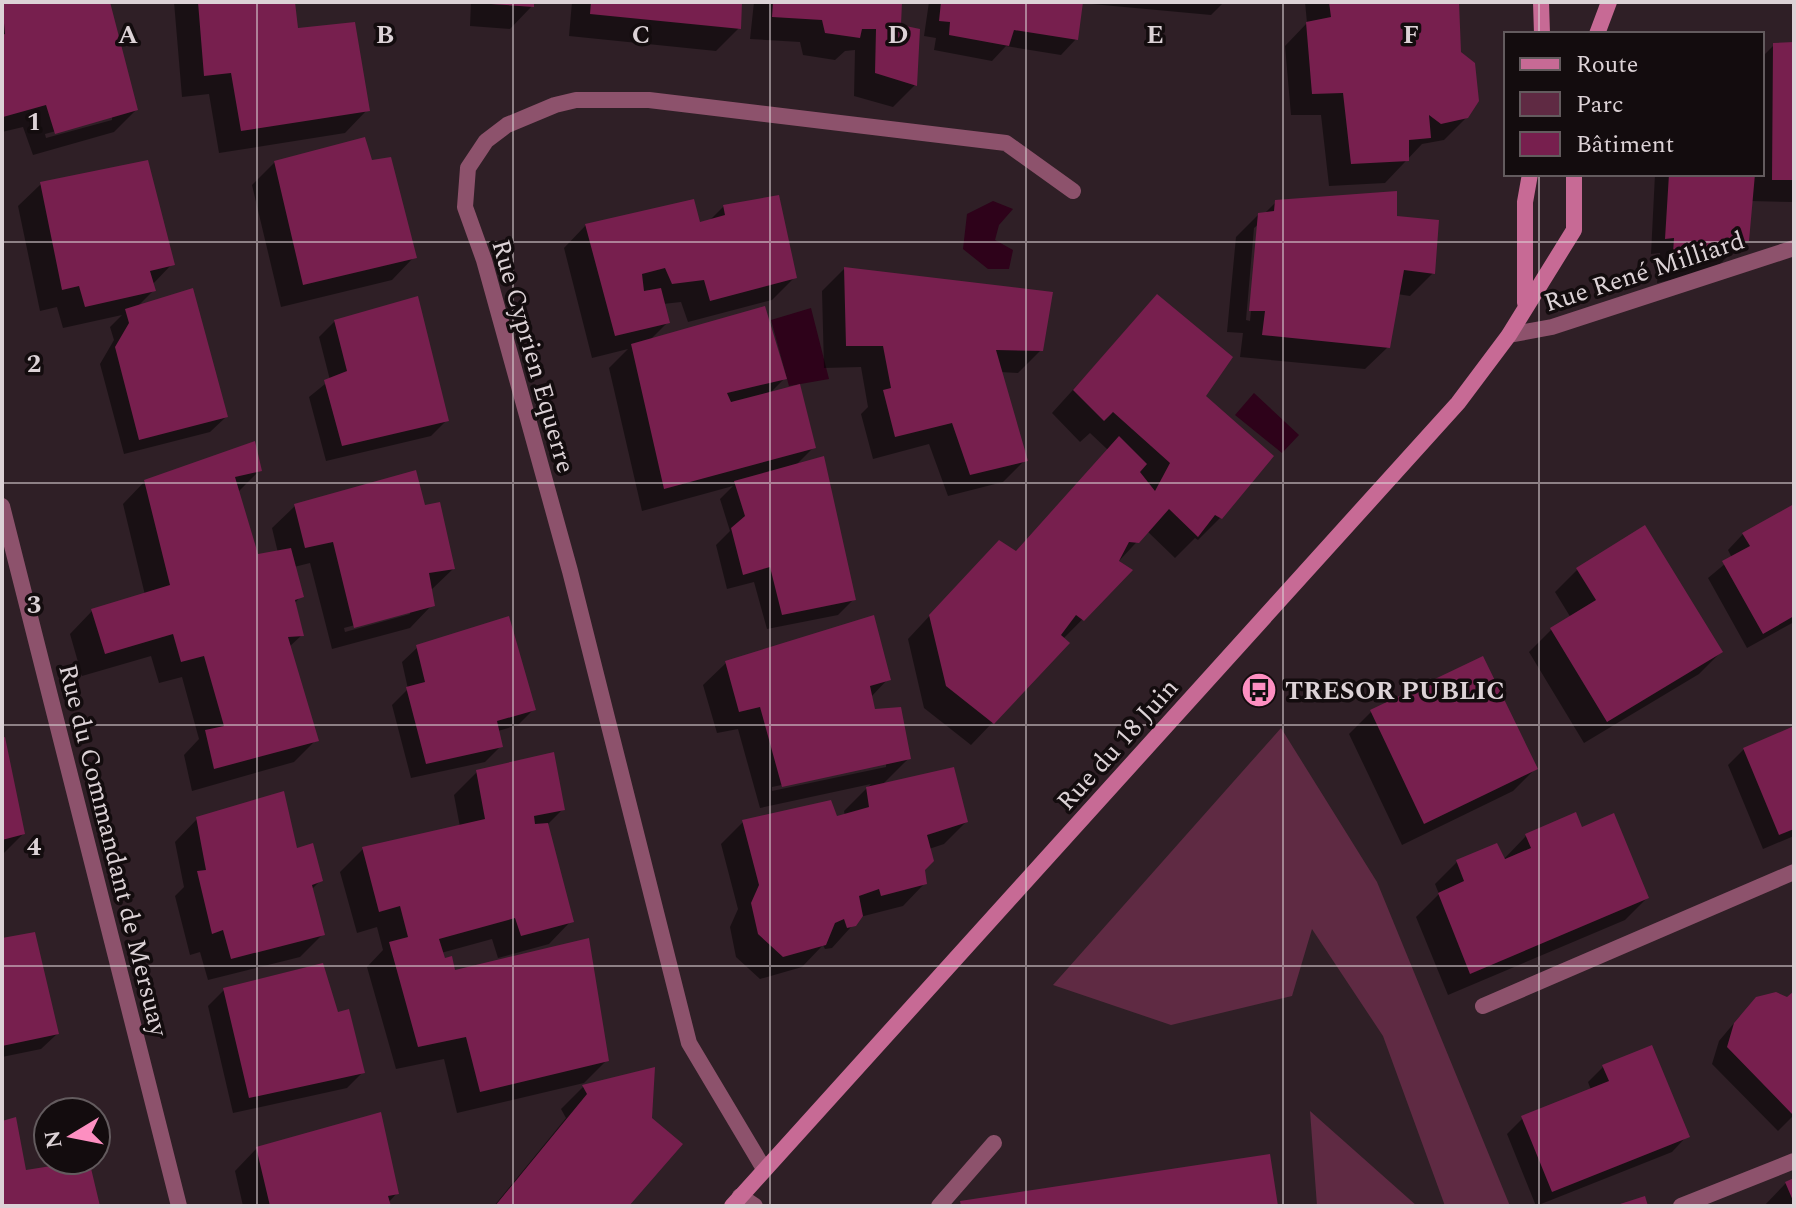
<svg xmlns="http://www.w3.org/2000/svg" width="1796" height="1208" font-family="Spectral,serif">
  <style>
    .green { fill: #5f2a43 }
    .water { fill: #2e021a }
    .shadow { fill: #0007; fill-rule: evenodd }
    .building { fill: #771f4e }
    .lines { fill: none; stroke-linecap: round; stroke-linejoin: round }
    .lane { stroke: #8d526c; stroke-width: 16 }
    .street { stroke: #8d526c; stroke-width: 16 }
    .secondary { stroke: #c76a95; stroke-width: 16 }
    .grid { fill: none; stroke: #dcd2d6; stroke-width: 2; stroke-opacity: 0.55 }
    .labels { text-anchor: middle; stroke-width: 7; stroke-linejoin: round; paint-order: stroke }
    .street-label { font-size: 26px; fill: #dcd2d6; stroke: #130c0e }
    .poi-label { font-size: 26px; font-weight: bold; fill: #dcd2d6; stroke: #130c0e; text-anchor: start }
    .grid-label { font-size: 26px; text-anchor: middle; font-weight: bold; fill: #dcd2d6; stroke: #130c0e; stroke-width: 7; stroke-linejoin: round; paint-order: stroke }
  </style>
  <rect width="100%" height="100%" fill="#2f1f26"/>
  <!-- green -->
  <path class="green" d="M1281,728L1377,882L1510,1206H1445L1383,1036L1312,929L1292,996L1171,1025L1053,985Z
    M1310,1111L1417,1206H1317Z"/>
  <!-- water -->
  <path class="water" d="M993,201L1013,209L999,225L995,240L1013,250L1009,269H988L963,249L967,214Z
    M811,308L829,379L789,386L771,320Z
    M1254,393L1299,435L1282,453L1235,415Z"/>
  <!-- shadow -->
  <path class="shadow" d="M2,2H108L136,110L114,132L33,155L23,127L2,132ZM112,116V120L46,138L45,134Z
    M174,2H293L297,30L367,110L345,133L219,153L209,94L182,97Z
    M471,2H532V6L510,29L470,26Z
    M572,2H740L739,28L716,51L569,36Z
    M754,2H900L899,27L915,85L893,107L854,96L855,50L845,51L835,60L803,55L800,42L750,39Z
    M929,2H1224L1211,15L1081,3L1076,39L1061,55L1006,46L992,61L934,50L936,38L924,36Z
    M1305,2H1457L1459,53L1467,117L1444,140L1422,144L1385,183L1329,186L1321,115H1291L1285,46L1307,23Z
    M1794,44V202L1750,201L1747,240L1731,256H1728L1714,270L1657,283L1660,253L1651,254L1655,174H1762V57L1774,45Z
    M275,162H370L414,257L392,280L281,307L252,185Z
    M41,184L172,264L152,285L154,290L136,308L226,417L210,432L124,454L100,364L114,340L110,327L122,315L63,328L57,307L40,311L18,206Z
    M1276,202L1395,218L1433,273L1410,296L1397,294L1388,347L1365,369L1240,357L1243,333L1227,332L1236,237L1258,215L1264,214ZM1259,224L1250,321L1246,320L1254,228Z
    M724,206L794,278L772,300L688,322L681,302L663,304L667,323L649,341L784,379L769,394L814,447L795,466L854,599L838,615L767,629L754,582L727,589L716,545L730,531L720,499L733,486L642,511L609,368L628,349L592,358L564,248L586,225H698L708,222Z
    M844,269L1041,350L1018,373L1000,372L1025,460L1003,482L948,496L929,444L873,459L861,414L868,407L861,367L824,368L822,291Z
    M1157,297L1203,396L1220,518L1198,540L1195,538L1175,558L1147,531L1118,562L1130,571L1063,639L993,722L971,745L924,708L908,639L977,565L1015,553L1108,450L1090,433L1080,442L1052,413Z
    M335,321L447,420L431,436L326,461L309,397L330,380L319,337Z
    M260,470L238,492L257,556L278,553L272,528L295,506L424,507L453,569L430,591L432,605L410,628L332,649L310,563L294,567L301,596L294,604L302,635L289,647L316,740L294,762L192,791L184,755L199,739L182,677L159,683L151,656L82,676L70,634L92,611L145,595L123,504L145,481ZM410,610V614L345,632L344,628Z
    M1794,506V622L1747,648L1708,578L1732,558L1728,550L1743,534Z
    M1578,569L1721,652L1699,674L1584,743L1529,652L1551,630L1571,618L1555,592Z
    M418,647L534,709L518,725L498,731L501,746L485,762L411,778L392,705L408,689L402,662Z
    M726,663L888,679L870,698L874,712L909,758L882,785L966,822L944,844L929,849L923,870L925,883L903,906L860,917L832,948L825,949L823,945L802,967L760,979L736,957L730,927L738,909L721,844L743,822L836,819L845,816L844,811L871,784L760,808L738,729L717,733L703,685ZM886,763V767L772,791V787Z
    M1371,712L1535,769L1513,791L1402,845L1349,734Z
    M1794,728V836L1763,849L1728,765L1744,749Z
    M2,740L23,834L2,855Z
    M477,772L563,809L546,826L571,921L549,944L498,958L492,939L441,953L454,973L607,1060L584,1083L457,1113L444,1059L396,1069L367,967L383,950L377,927L357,933L340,872L363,849L460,827L454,795Z
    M197,819L296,851L321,880L311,890L323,934L300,957L208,980L200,952L190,955L175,896L184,887L175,842Z
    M1581,829L1647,898L1625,920L1448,995L1416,917L1439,894L1435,884L1457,862L1503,860L1526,836Z
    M2,940L57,1034L41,1049L2,1057Z
    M224,990L336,1014L363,1072L347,1088L233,1113L208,1006Z
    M1794,993V1115L1778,1131L1712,1064L1719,1041L1740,1016L1787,999Z
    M1603,1067L1687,1136L1672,1152L1536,1206L1507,1134L1523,1118L1591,1090L1588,1082Z
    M653,1069L627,1206H494L566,1118L561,1109L583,1087Z
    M257,1148L397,1193L388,1203V1206H243L235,1171Z
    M1794,1180V1206H1764L1786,1183Z"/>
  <!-- building -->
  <path class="building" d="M2,2H110L138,110L55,134L46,105L3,117L2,35L5,34Z
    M198,2H295L298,28L355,22L370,111L241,131L231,73L204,76Z
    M491,2H534V7L491,4Z
    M591,2H742L741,29L590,14Z
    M773,2H902L901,25L920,29L917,86L875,73L876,29H862L860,38L825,33L822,20L772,17Z
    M941,2H1083L1078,40L1014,30L1009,46L949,35L950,22L939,21Z
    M1329,2H1459L1461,52L1475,63L1479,101L1468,118L1441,124L1429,115L1431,138L1409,140V161L1351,164L1343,93L1312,94L1306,22L1331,17Z
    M1794,42V180H1772L1773,43Z
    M365,137L372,160L391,157L417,258L303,285L274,161Z
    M148,160L175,265L150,271L156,291L85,307L79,286L62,290L40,182Z
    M1669,174H1755L1749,241H1733L1732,255L1672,269L1674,238L1665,239Z
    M1397,191V216L1439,220L1435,274L1404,270L1390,348L1262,335L1265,311H1249L1258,213L1274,211L1275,200Z
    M779,195L797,278L710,301L704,280L672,284L665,268L642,274L644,291L661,288L670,323L615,336L585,224L694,199L700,222L725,215L723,205Z
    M844,267L1053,292L1043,351L996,350L1028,461L970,475L952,423L895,437L883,390L891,388L883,346H846Z
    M193,288L228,417L139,440L115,347L129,323L125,309Z
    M1157,294L1233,357L1206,396L1274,456L1222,519L1215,515L1198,537L1169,509L1139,543L1129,542L1119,561L1133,570L1084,621L1076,615L1061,635L1070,643L994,724L946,686L929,615L999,540L1016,551L1119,436L1147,464L1140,472L1155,491L1170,463L1113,412L1104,421L1073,390Z
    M418,296L449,421L342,446L324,380L347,371L334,320Z
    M765,306L787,379L727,393L731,402L800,384L816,448L664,489L631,344Z
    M255,441L262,471L235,477L258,554L291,548L304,597L295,600L304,636L288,637L319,741L214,769L205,730L224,726L204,656L181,662L173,634L105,654L91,609L170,585L144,480Z
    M824,456L856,600L782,615L770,567L743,575L731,528L745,516L734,481Z
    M416,470L425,505L440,502L455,569L429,573L435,606L354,628L333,542L305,548L294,504Z
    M1794,504V616L1763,634L1722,561L1750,546L1742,533Z
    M1645,525L1723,652L1607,722L1550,628L1596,600L1576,568Z
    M874,615L891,680L870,686L875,709L901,707L911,759L782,787L760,707L739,712L725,661Z
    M509,616L536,710L497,721L503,747L426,764L406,687L425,682L416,645Z
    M1483,656L1538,769L1424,824L1370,710Z
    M1794,726V829L1779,835L1743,748Z
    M5,737L25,834L2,840V738Z
    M554,752L565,810L534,816L535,824L548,823L574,922L521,936L515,918L439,939L445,958L452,956L455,970L589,938L609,1061L480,1092L466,1037L418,1047L389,942L408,937L400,906L379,912L362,847L485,819L476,770Z
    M954,767L968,822L927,835L934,861L925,870L927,884L881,896L879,889L859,896L863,916L856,926L847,928L844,919L835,923L826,945L783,957L758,934L751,903L759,885L742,820L831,800L837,816L869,807L866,787Z
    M284,791L297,848L313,843L323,881L312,885L325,935L231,959L223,930L212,934L197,871L206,870L196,817Z
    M1576,812L1582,827L1614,813L1649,898L1470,974L1438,893L1464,881L1456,860L1497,843L1505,859L1531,848L1525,834Z
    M35,932L59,1034L2,1046V938Z
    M323,963L338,1012L349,1009L365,1073L249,1098L223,988Z
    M1794,991V1116L1727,1047L1734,1023L1756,997L1776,992L1787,997Z
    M1652,1045L1690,1137L1552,1192L1521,1116L1609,1081L1602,1065Z
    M655,1067L652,1118L683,1144L629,1206H495L587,1094L582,1085Z
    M381,1112L399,1194L388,1196L391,1206H270L256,1147Z
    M16,1117L26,1170L89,1160L100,1206H2V1121Z
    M1270,1154L1278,1206H961L960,1201Z
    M1794,1178V1203L1785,1182Z
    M1645,1196L1648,1206H1617V1205Z"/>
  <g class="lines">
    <!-- lane -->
    <path class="lane" d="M1483,1006L1794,872
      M740,1196L755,1206
      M939,1206L994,1143
      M1681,1206L1794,1161"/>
    <!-- street -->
    <path class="street" d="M1509,335L1552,327L1794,248
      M2,506L179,1206
      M764,1169L689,1043L570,571L484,260L465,207L468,168L486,141L507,125L555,105L576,100H649L1006,143L1073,191"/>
    <!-- secondary -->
    <path class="secondary" d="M1541,2L1542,34
      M1597,34L1609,2
      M1525,303V202L1530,174
      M732,1206L1458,403L1509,335L1574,230V174"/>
  </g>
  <!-- grid -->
  <path class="grid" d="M257,2V1206M513,2V1206M770,2V1206M1026,2V1206M1283,2V1206M1539,2V34M1539,174V1206M2,242H1794M2,483H1794M2,725H1794M2,966H1794"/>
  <!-- icons -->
  <defs>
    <symbol id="bus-disc" viewBox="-11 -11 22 22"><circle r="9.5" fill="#fd8fc1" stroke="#130c0e"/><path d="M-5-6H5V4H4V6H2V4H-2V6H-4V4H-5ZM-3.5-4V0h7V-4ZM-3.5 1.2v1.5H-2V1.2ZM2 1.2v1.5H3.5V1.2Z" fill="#111"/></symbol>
  </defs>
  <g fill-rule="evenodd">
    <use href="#bus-disc" x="1239" y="670" width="40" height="40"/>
  </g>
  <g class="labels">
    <!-- street labels -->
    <g class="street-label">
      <text transform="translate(1644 271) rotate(-18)" y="9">Rue René Milliard</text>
      <text transform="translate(534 356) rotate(74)" y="9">Rue Cyprien Equerre</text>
      <text transform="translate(1117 744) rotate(-48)" y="9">Rue du 18 Juin</text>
      <text transform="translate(114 850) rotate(76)" y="9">Rue du Commandant de Mersuay</text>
    </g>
    <!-- poi labels -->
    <g class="poi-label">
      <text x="1285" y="699">TRESOR PUBLIC</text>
    </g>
  </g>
  <g class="grid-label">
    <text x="128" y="43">A</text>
    <text x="385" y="43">B</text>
    <text x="641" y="43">C</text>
    <text x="898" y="43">D</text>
    <text x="1155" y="43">E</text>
    <text x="1411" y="43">F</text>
    <text x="34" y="130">1</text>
    <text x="34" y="372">2</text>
    <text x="34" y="613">3</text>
    <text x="34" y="855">4</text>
  </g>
  <!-- border -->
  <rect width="1796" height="1208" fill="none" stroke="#dcd2d6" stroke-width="8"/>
  <!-- legend -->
  <rect x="1504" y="32" width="260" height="144" fill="#130c0e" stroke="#635b5e" stroke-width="2"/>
  <rect x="1520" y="58" width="40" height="12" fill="#c76a95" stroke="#635b5e" stroke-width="2"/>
  <text x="1576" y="72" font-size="24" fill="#dcd2d6">Route</text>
  <rect x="1520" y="92" width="40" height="24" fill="#5f2a43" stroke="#635b5e" stroke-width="2"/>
  <text x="1576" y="112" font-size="24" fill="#dcd2d6">Parc</text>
  <rect x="1520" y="132" width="40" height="24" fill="#771f4e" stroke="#635b5e" stroke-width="2"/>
  <text x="1576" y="152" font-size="24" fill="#dcd2d6">Bâtiment</text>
  <!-- north arrow -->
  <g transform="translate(72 1136) rotate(260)"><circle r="38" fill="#130c0e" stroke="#635b5e" stroke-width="2"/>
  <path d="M0-6L14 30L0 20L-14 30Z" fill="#fd8fc1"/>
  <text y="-12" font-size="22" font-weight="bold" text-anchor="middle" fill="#dcd2d6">N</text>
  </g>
</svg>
